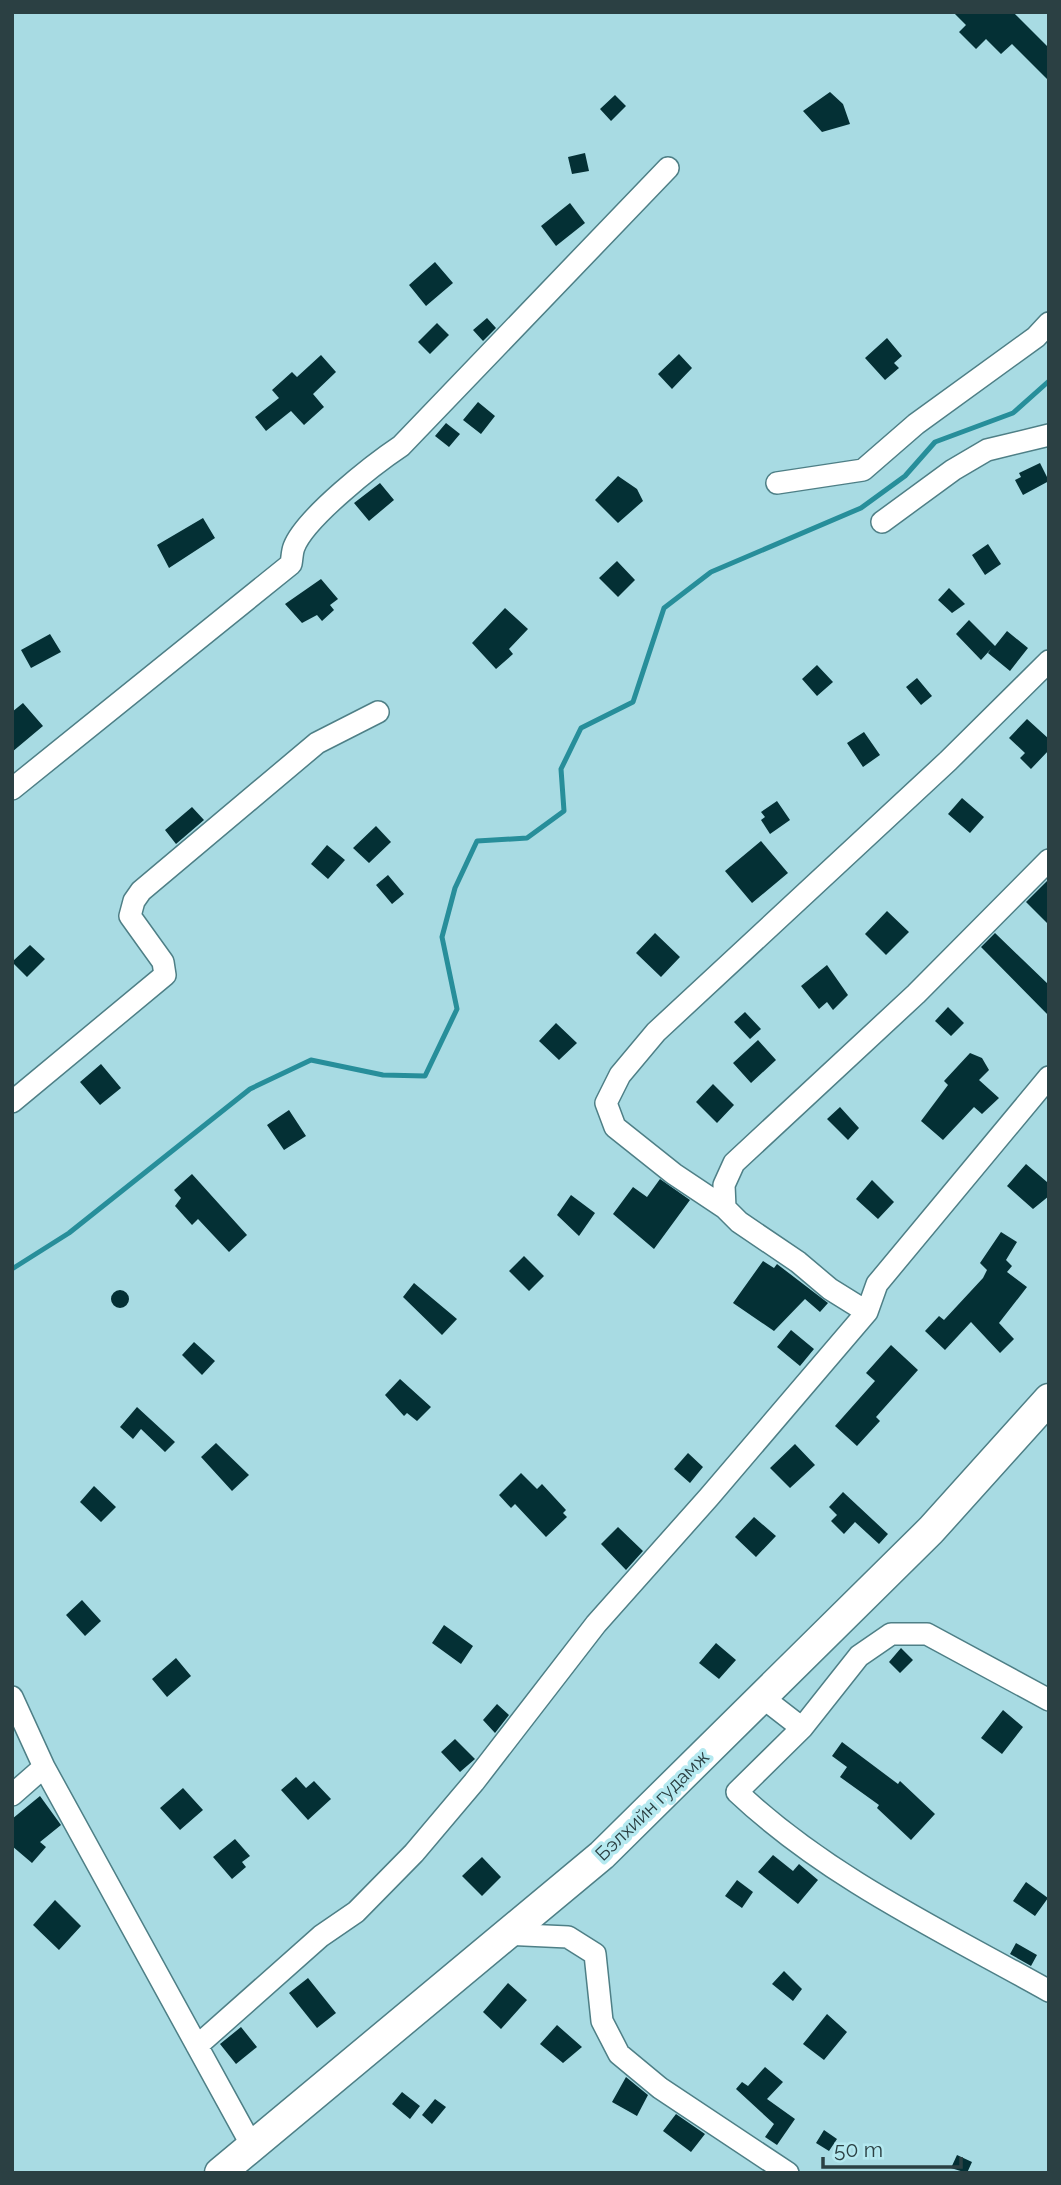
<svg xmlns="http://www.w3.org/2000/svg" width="1061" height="2185" font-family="Raleway,sans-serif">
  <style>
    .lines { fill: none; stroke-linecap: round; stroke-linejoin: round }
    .stream { stroke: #278e9a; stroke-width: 5 }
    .building { fill: #043035 }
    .street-casing { stroke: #4e7f86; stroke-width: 24 }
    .secondary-casing { stroke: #4e7f86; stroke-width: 33 }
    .street { stroke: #fff; stroke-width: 21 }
    .secondary { stroke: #fff; stroke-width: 30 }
    .labels { text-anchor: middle; stroke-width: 7; stroke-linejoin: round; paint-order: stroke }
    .street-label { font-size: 19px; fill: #2b4043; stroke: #b5e9f0 }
  </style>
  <rect width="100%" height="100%" fill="#a8dbe3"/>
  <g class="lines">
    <!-- stream -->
    <path class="stream" d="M12,1269L69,1233L250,1089L311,1060L383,1075L425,1076L457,1009L442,937L455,888L477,841L527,838L564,811L561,769L581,728L633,702L664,608L711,572L861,508L905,476L935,442L1013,413L1049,381"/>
  </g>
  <!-- building -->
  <path class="building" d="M953,12H1013L1049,48V81L1012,44L1001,54L986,39L976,49L959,32L966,25Z
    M830,92L843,104L850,124L822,132L803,111Z
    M615,95L626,106L611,121L600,109Z
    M585,153L589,171L572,174L568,157Z
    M570,203L585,223L556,246L541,226Z
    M435,262L453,283L426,306L409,285Z
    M487,318L496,328L483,341L473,330Z
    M437,323L449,335L430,354L418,342Z
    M887,338L902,356L894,363L899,368L885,380L865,358Z
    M679,354L692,368L672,389L658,374Z
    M321,355L336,372L313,394L324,407L304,425L291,411L266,431L255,417L279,398L272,390L292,372L297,377Z
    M478,402L495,416L481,434L463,420Z
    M446,423L460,434L449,447L435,436Z
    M1040,463L1049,481L1023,495L1015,480L1021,477L1019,473Z
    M618,476L637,489L643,501L618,523L595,500Z
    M380,483L394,500L369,521L354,503Z
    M203,518L215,538L169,568L157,545Z
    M988,544L1001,564L985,575L972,555Z
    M617,561L635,580L618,597L599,578Z
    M321,579L338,599L330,605L334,610L322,621L317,615L302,623L285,604Z
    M949,588L965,604L952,613L938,600Z
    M505,608L528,629L509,649L513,654L496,669L472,643Z
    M969,620L995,646L1007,631L1028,648L1010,671L988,653L991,649L981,660L956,634Z
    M50,634L61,652L31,668L21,650Z
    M817,665L833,682L817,696L802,679Z
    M917,678L932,696L921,705L906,687Z
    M23,703L43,726L12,752V712Z
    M1027,719L1049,739V750L1031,769L1020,758L1025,753L1009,738Z
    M864,732L880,755L863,767L847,743Z
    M962,798L984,817L970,833L948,814Z
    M777,801L790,820L770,834L761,820L765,817L761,812Z
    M192,807L204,820L176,844L165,830Z
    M376,826L391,842L369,863L353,848Z
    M761,841L788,873L752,903L725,871Z
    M327,845L345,860L328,879L311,864Z
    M388,875L404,894L392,904L376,885Z
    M1049,879V925L1026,902Z
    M887,911L909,932L886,955L865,934Z
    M655,933L680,957L661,977L636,953Z
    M995,933L1049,985V1016L981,947Z
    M30,945L45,959L27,977L12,962Z
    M827,965L848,995L833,1010L827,1002L819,1009L801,986Z
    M948,1007L964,1023L951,1036L935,1021Z
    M745,1012L761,1029L750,1039L734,1022Z
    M556,1023L577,1043L559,1060L539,1041Z
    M758,1040L776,1060L751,1083L733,1063Z
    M970,1053L982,1058L989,1070L979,1080L999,1098L982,1114L974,1107L943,1140L921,1121L948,1085L944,1081Z
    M101,1064L121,1088L100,1105L80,1082Z
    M713,1084L734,1105L717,1123L696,1102Z
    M840,1107L859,1128L848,1140L827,1119Z
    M289,1110L306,1136L284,1150L267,1125Z
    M1026,1164L1047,1182L1049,1190V1196L1033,1209L1007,1186Z
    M192,1174L247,1235L229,1252L198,1219L192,1225L175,1206L181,1198L174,1190Z
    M660,1179L690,1200L654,1249L613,1214L633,1187L647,1197Z
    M872,1180L894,1202L878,1219L856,1199Z
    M571,1195L595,1213L579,1236L557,1215Z
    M1001,1232L1017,1242L1006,1260L1012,1266L1007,1272L1027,1287L999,1323L1014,1339L1000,1353L971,1322L945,1350L925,1331L939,1316L944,1320L983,1278L987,1270L980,1263Z
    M524,1256L544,1276L529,1291L509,1271Z
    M763,1261L774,1268L777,1264L828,1303L820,1312L805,1299L774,1331L733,1303Z
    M414,1283L457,1319L442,1335L403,1297Z
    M111 1299a9 9 0 1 1 18 0a9 9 0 1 1-18 0Z
    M791,1330L814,1349L800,1366L777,1347Z
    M194,1342L215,1361L202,1375L182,1355Z
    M891,1345L918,1370L876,1417L880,1421L857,1446L835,1426L875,1381L866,1373Z
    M400,1379L431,1407L417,1421L407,1413L404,1416L385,1395Z
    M137,1407L175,1442L165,1452L141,1429L133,1439L120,1427Z
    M216,1443L249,1475L232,1491L201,1457Z
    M795,1444L815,1465L790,1488L770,1468Z
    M688,1453L703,1467L690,1483L674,1469Z
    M521,1473L537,1489L542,1484L566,1510L563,1513L567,1517L546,1537L515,1504L511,1508L499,1495Z
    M94,1486L116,1507L101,1522L80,1502Z
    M843,1492L888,1534L879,1544L855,1522L844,1534L831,1521L837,1515L829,1507Z
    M754,1517L776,1536L756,1557L735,1537Z
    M618,1527L643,1551L626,1570L601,1544Z
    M82,1600L101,1621L85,1636L66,1615Z
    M444,1625L473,1646L461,1664L432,1643Z
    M716,1643L736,1660L719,1679L699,1663Z
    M901,1648L913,1660L900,1673L889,1662Z
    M176,1658L191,1676L167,1697L152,1679Z
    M497,1704L509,1715L495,1733L483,1720Z
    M1003,1710L1023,1727L1002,1754L981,1738Z
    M455,1739L475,1759L460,1772L441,1752Z
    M842,1742L898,1784L900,1781L935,1814L911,1840L877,1808L879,1805L840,1777L847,1767L832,1756Z
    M296,1777L306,1788L314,1781L331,1799L308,1820L281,1790Z
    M183,1788L203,1810L180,1830L160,1808Z
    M40,1796L61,1825L40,1842L46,1847L32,1863L12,1846V1819Z
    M235,1839L250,1856L242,1862L246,1867L232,1879L213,1857Z
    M773,1855L793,1871L799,1864L818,1880L798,1904L758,1872Z
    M482,1857L501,1877L482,1896L462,1876Z
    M737,1880L753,1892L742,1908L725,1896Z
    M1026,1882L1048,1898L1035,1916L1013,1901Z
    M55,1900L81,1926L59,1950L33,1925Z
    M1016,1943L1037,1955L1031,1966L1010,1954Z
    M784,1971L802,1989L793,2001L772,1984Z
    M308,1978L336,2013L317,2028L289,1993Z
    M508,1983L527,2000L501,2029L483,2012Z
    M827,2014L847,2032L824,2060L803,2044Z
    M557,2025L582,2047L563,2063L540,2044Z
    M241,2027L257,2047L236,2064L220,2044Z
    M765,2067L783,2082L767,2099L795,2119L777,2145L765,2137L774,2124L736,2089L742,2082L748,2086Z
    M626,2077L648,2095L637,2116L612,2102Z
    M402,2092L420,2106L410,2119L392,2104Z
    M435,2099L446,2107L432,2124L422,2115Z
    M676,2114L705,2134L691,2152L663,2131Z
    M824,2130L837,2139L829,2151L816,2143Z
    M957,2155L972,2162L967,2173L951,2168Z"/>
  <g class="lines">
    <defs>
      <path id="street" d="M777,483L863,470L916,424L1036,337L1049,323
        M882,522L953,470L987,450L1049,435
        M12,789L291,564C292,559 292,552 294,547C305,518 374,464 401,446L668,168
        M12,1102L165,975L163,962L130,916L134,901L141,891L317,743L378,712
        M725,1208L674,1174L615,1127L606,1103L620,1075L656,1032L948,761L1049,661
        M867,1312L830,1289L798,1262L739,1222L725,1208L724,1185L734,1163L916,994L1049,860
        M12,1697L44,1767L252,2146
        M762,1697L802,1728L737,1792C827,1877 942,1931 1049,1991
        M802,1728L859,1656L891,1634H927L1049,1700
        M12,1795L44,1767
        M505,1934L568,1937L595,1954L602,2021L619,2054L660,2088L788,2173
        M197,2046L321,1936L356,1912L414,1853L474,1782L596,1624L709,1497L867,1312L877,1284L1049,1077"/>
      <path id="secondary" d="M220,2173L602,1855L931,1530L1049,1399"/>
    </defs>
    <!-- street casing -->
    <use href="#street" class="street-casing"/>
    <!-- secondary casing -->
    <use href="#secondary" class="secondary-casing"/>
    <!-- street -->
    <use href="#street" class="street"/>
    <!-- secondary -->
    <use href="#secondary" class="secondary"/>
  </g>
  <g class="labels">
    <!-- street labels -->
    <g class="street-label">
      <text transform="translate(652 1805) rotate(-44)" y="7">Бэлхийн гудамж</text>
    </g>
  </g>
  <!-- border -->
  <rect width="1061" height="2185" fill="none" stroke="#2b4043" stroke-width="28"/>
  <!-- scale -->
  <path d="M823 2157v10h138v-10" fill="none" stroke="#2b4043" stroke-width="3.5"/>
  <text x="834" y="2157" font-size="21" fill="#2b4043" stroke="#b5e9f0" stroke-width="5" paint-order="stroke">50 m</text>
</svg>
